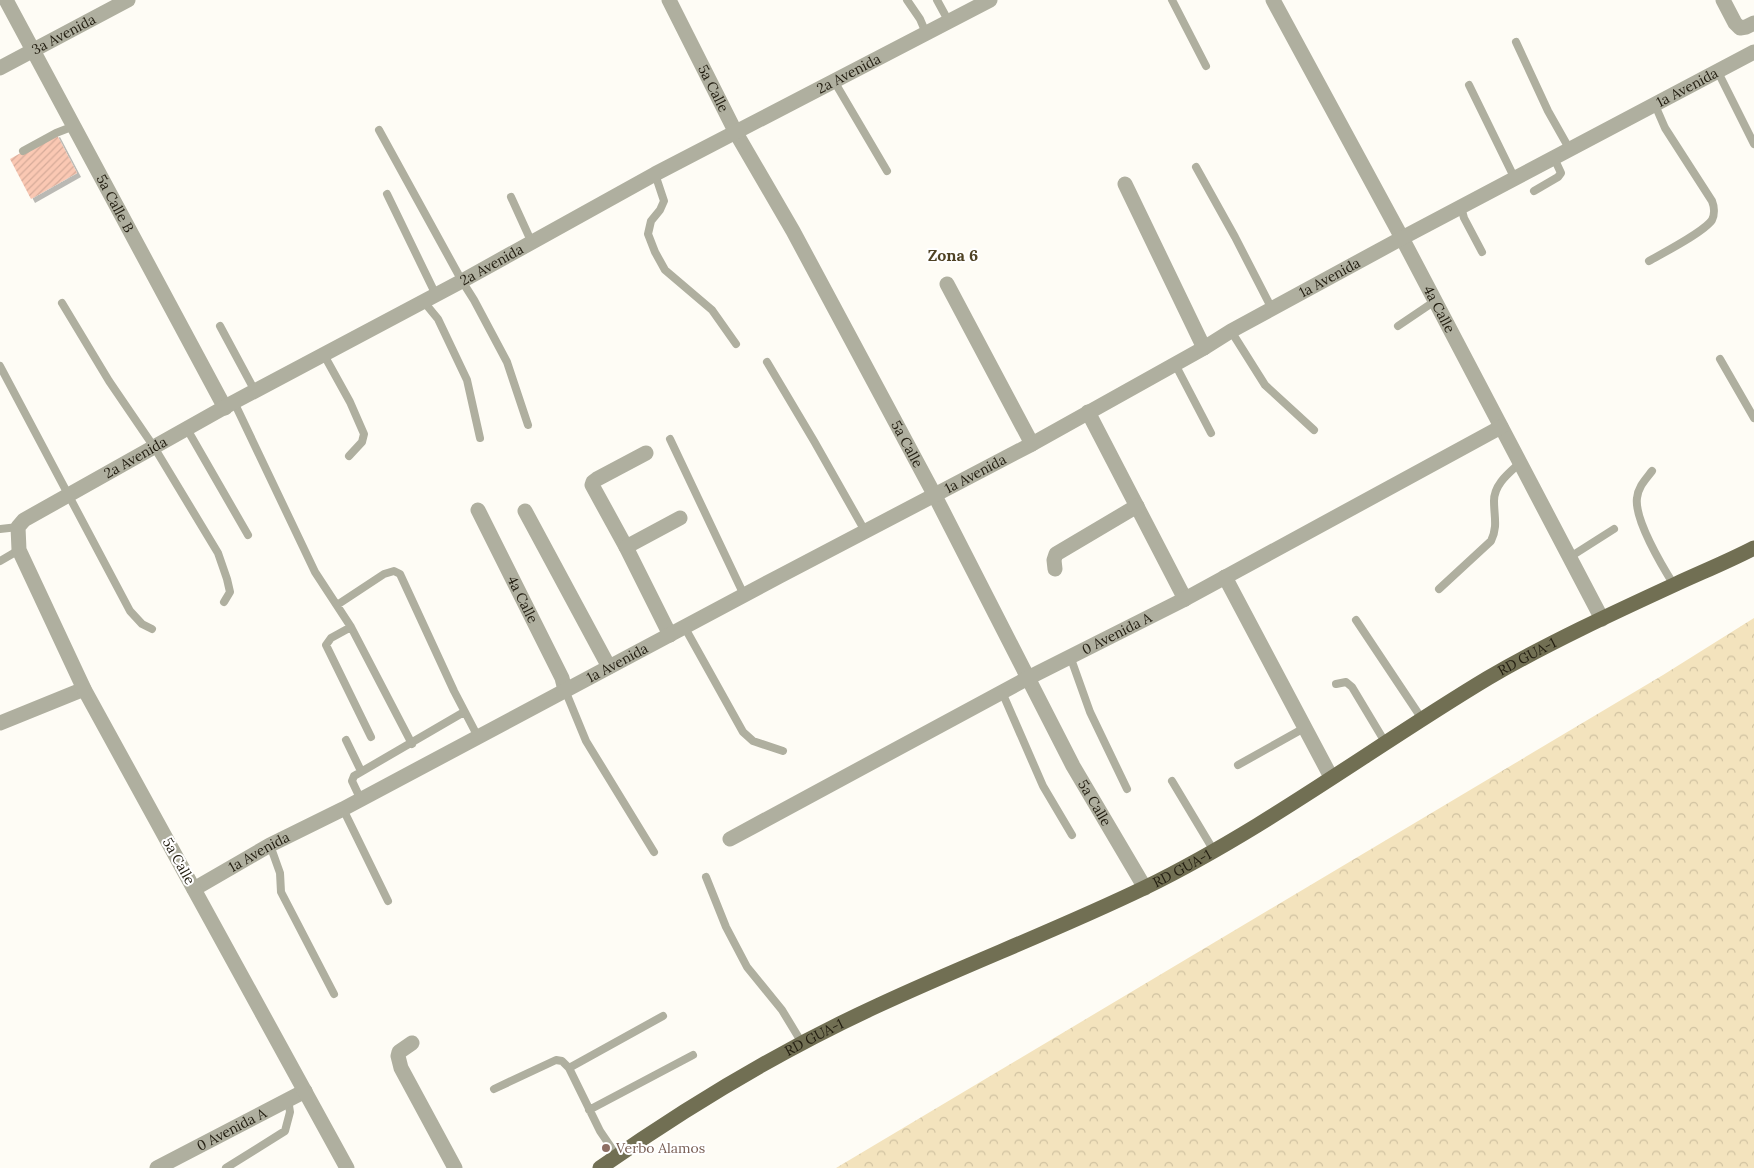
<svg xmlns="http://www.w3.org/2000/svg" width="1754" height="1168" font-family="Lora,serif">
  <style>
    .forest { fill: url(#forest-crowns) }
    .building { fill: url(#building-hatch); filter: url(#shadow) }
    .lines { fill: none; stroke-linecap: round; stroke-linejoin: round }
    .service { stroke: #afaf9f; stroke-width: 8 }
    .minor { stroke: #afaf9f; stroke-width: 15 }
    .primary { stroke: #716f53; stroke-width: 15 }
    .education-dot { fill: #8d6e63; stroke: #fff; stroke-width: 2 }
    .labels { text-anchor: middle; stroke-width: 4; stroke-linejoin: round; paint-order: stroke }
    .street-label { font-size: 14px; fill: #221d10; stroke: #fff }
    .education-label { font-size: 14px; fill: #785e54; stroke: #fff; text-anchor: start }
    .quarter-label { font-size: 16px; font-weight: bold; fill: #4f4224; stroke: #fff }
  </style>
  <defs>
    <pattern id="forest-crowns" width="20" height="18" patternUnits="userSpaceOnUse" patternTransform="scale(1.25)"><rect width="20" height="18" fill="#f3e3bd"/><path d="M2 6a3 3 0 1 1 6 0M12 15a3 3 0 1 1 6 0" fill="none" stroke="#d0c2a1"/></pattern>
    <pattern id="building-hatch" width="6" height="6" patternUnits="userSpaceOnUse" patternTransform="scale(1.25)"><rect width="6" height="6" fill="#fac8b3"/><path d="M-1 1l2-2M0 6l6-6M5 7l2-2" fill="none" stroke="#d6ab99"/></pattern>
    <filter id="shadow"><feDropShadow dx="4" dy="4" stdDeviation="0" flood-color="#0004"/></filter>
  </defs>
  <rect width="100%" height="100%" fill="#fefcf5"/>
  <!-- forest -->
  <path class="forest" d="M1754,618V1168H836L1663,675Z"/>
  <!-- building -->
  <path class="building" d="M56,133L77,173L31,199L10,159Z"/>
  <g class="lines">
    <!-- service -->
    <path class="service" d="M907,0L920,19L926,33
      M937,0L949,22
      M1172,0L1206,66
      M1516,42L1548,111L1570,150
      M1718,72L1754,144
      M834,81L887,171
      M1469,85L1515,179
      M379,130L462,281L474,300L507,362L528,425
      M23,151L56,133L74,126
      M1196,167L1235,237L1272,309
      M655,174L664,201L660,210L651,221L648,234L655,252L665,270L712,310L736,344
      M1534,191L1558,177L1561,173L1554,158
      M387,194L436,295
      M511,197L532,243
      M1461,207L1464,218L1482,252
      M1649,261C1663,253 1704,232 1712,220C1715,214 1714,206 1712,201L1665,128L1655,105
      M424,302L438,319L467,380L480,438
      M62,303L109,381L154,447L218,553L227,579L230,592L224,602
      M220,326L255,391
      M1398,326L1435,301
      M1231,331L1265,385L1314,430
      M324,355L350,402L364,434L362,442L349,456
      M1720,359L1754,418
      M767,362L814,441L865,531
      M1175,364L1211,433
      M0,366L130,611L142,624L152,629
      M234,402L315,572L351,627L412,744
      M187,429L248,535
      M670,439L744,595
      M1652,471C1645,480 1638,487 1637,498C1634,519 1662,566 1674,585
      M0,529L18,527
      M1570,557L1614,529
      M0,561L19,550
      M1439,589L1491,541C1498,527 1494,516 1494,501C1494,484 1509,473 1521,462
      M337,605L384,574L394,571L400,574L454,691L478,737
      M1356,620L1422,719
      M351,627L331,638L326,645L371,737
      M685,628L743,732L753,741L783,751
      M1070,656L1090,712L1127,789
      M1336,684L1346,682L1352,687L1385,742
      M565,690L586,741L654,852
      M1002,692L1043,786L1072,835
      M346,740L361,771
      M1238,765L1306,727
      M1172,781L1214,851
      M361,800L352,781L354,776L464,712
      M343,809L388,901
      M270,845L280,873L281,892L334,994
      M706,877L726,927L747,967L782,1010L802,1043
      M569,1068L663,1016
      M494,1089L556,1060L562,1061L569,1068L600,1131L617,1156
      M589,1110L693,1055
      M226,1168L285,1131L290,1112L288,1099"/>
    <!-- minor -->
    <g class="minor">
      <path id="s1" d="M6,0L225,408"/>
      <path id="s2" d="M669,0L736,133L793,231L934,494L1073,766L1145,888"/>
      <path id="s3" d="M1273,0L1402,238L1602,619"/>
      <path d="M1723,0L1735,23L1740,28L1746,27L1754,23"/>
      <path id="s4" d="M0,68L128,0"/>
      <path d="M1125,184L1204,348"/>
      <path d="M947,284L1032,444"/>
      <path d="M1088,412L1185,599"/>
      <path d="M646,453L597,479L593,482L592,485L626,547L670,635"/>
      <path id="s5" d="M478,510L562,678L565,690"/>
      <path d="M525,511L609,667"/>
      <path d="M626,547L680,518"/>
      <path d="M1055,569L1054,560L1056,554L1137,506"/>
      <path d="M1225,577L1331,777"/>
      <path d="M0,723L84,689"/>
      <path id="s6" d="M730,839L1028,678L1185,599L1501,427"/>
      <path id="s7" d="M194,889L270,845L343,809L780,576L1032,444L1204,348L1231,331L1402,238L1754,52"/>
      <path d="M412,1043L399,1052L398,1056L401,1068L455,1168"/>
      <path id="s8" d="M157,1168L305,1091"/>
      <path id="s9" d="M347,1168L84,689L19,550L18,527L24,520L234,402L462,281L655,174L990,0"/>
    </g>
    <!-- primary -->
    <path class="primary" id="s10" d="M600,1168C688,1106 781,1050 879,1005C967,964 1057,930 1144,888C1265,829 1373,747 1488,678C1548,643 1613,613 1676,584C1702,572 1729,561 1754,548"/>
  </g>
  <!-- markers -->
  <circle class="education-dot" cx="606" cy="1148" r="5"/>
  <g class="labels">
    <!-- street labels -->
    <g class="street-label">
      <text dy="5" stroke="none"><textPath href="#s4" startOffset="72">3a Avenida</textPath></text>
      <text dy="5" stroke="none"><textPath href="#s9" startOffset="1670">2a Avenida</textPath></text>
      <text dy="5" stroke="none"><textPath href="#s7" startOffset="1695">1a Avenida</textPath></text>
      <text dy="5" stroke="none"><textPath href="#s2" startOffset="99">5a Calle</textPath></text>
      <text dy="5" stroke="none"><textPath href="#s1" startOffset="231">5a Calle B</textPath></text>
      <text dy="5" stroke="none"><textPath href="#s9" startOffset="1265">2a Avenida</textPath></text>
      <text dy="5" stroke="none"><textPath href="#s7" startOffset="1290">1a Avenida</textPath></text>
      <text dy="5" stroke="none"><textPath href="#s3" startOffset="351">4a Calle</textPath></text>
      <text dy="5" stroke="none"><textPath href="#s2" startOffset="504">5a Calle</textPath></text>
      <text dy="5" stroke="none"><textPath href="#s9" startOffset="860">2a Avenida</textPath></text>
      <text dy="5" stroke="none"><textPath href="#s7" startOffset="885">1a Avenida</textPath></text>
      <text dy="5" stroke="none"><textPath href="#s5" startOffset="100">4a Calle</textPath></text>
      <text dy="5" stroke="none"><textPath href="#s6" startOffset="438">0 Avenida A</textPath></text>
      <text dy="5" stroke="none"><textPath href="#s10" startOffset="1061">RD GUA-1</textPath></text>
      <text dy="5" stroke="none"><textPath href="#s7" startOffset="480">1a Avenida</textPath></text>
      <text dy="5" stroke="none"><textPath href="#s2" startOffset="909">5a Calle</textPath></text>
      <text dy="5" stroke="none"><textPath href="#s7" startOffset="75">1a Avenida</textPath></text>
      <text transform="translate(179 861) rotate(61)" y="5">5a Calle</text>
      <text dy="5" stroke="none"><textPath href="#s10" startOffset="656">RD GUA-1</textPath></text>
      <text dy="5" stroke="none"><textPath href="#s10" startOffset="251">RD GUA-1</textPath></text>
      <text dy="5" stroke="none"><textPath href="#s8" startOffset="84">0 Avenida A</textPath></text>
    </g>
    <!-- education labels -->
    <g class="education-label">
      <text x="616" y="1153">Verbo Alamos</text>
    </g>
    <!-- quarter labels -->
    <g class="quarter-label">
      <text x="953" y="261">Zona 6</text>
    </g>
  </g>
</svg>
